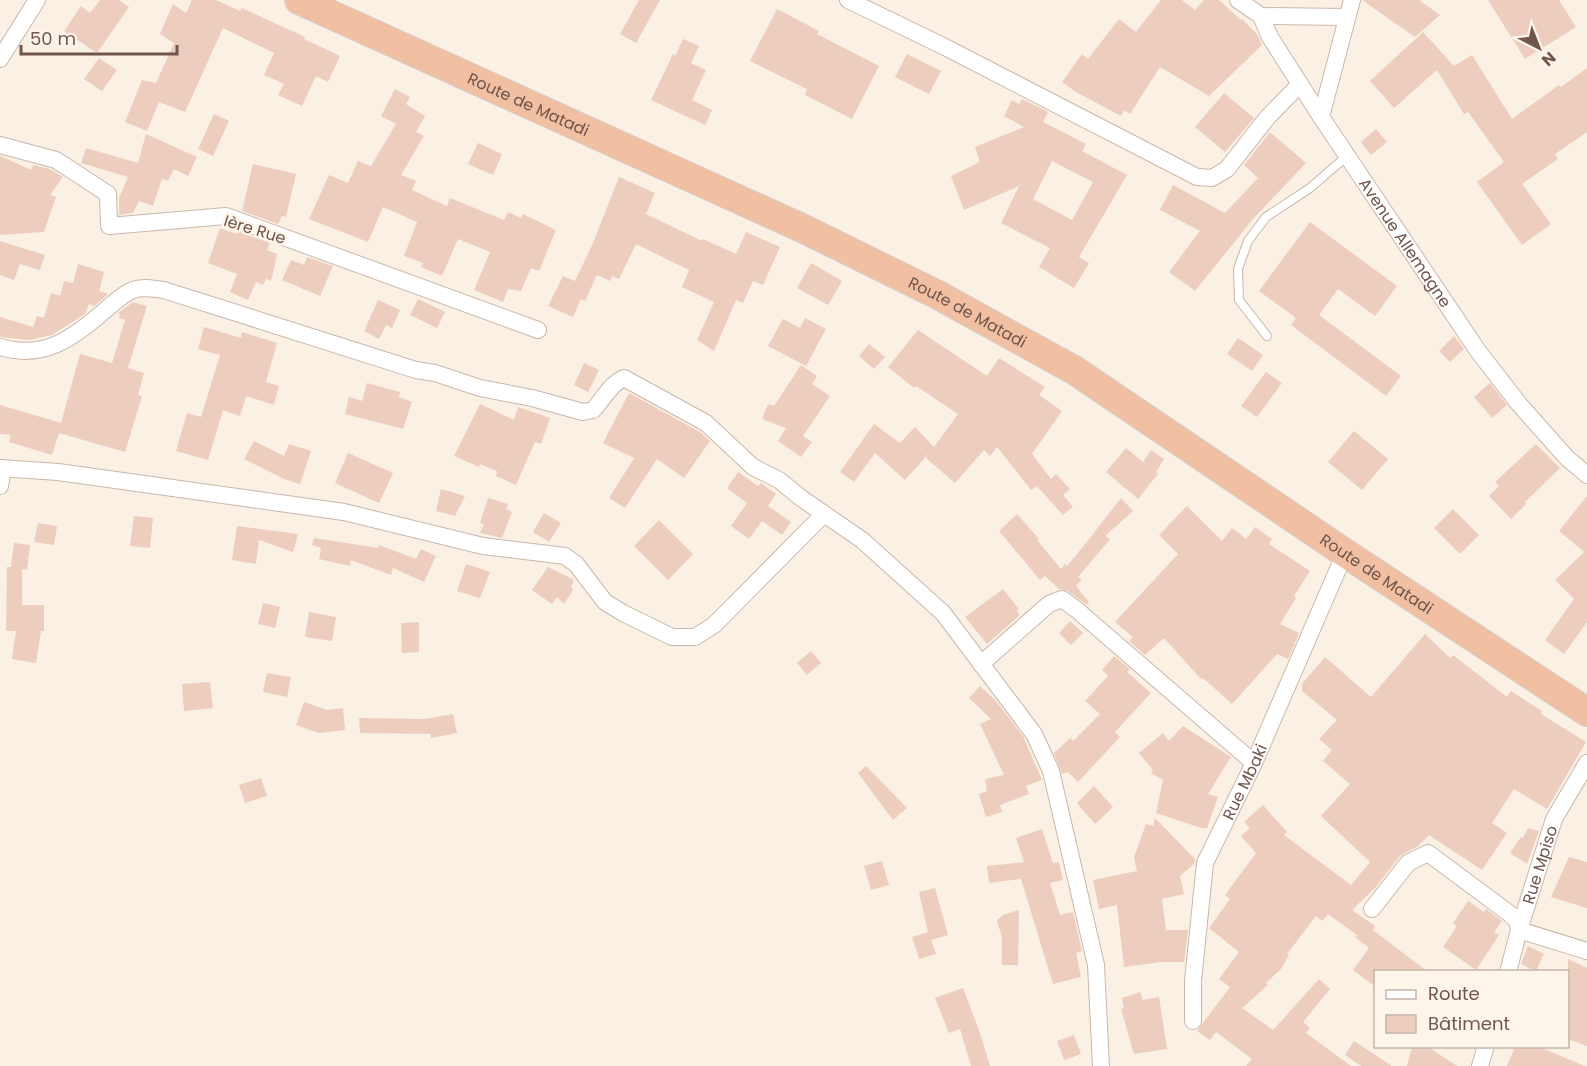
<svg xmlns="http://www.w3.org/2000/svg" width="1587" height="1066" font-family="Poppins,sans-serif">
  <style>
    .building { fill: #edcdbe; fill-rule: evenodd }
    .lines { fill: none; stroke-linecap: round; stroke-linejoin: round }
    .service-casing { stroke: #cab7ab; stroke-width: 10 }
    .minor-casing { stroke: #cab7ab; stroke-width: 18 }
    .trunk-casing { stroke: #d7d0cd; stroke-width: 30 }
    .service { stroke: #fff; stroke-width: 8 }
    .minor { stroke: #fff; stroke-width: 16 }
    .trunk { stroke: #f1bfa1; stroke-width: 28 }
    .labels { text-anchor: middle; stroke-width: 5; stroke-linejoin: round; paint-order: stroke }
    .street-label { font-size: 16px; fill: #70564c; stroke: #fdf4ea }
  </style>
  <rect width="100%" height="100%" fill="#faf0e4"/>
  <!-- building -->
  <path class="building" d="M100,0H119L129,7L97,53L64,31L81,6L90,13Z
    M192,0H216L240,11L242,8L305,37L304,39L340,56L328,82L316,76L302,106L278,95L284,84L264,75L274,53L223,28L185,112L159,102L147,131L125,122L142,80L156,83L174,43L160,34L173,4L186,13Z
    M639,0H660L636,43L620,34Z
    M1161,0H1182L1195,10L1204,0H1219L1241,20L1242,19L1257,34L1262,45L1209,96L1160,67L1130,114L1124,110L1121,116L1076,92L1062,82L1082,54L1088,59L1119,19L1136,32Z
    M1362,0H1419L1440,15L1415,37Z
    M1488,0H1559L1576,27L1525,59Z
    M777,9L819,31L817,34L879,66L852,119L805,95L807,89L750,61Z
    M1423,32L1454,66L1472,55L1512,119L1559,85L1561,87L1587,68V132L1555,154L1558,159L1522,184L1551,224L1522,245L1477,182L1504,162L1468,112L1464,114L1437,70L1394,108L1370,81Z
    M683,39L699,46L691,63L706,70L692,100L712,110L705,125L651,100L673,54L675,56Z
    M907,54L941,71L929,94L895,77Z
    M99,58L117,70L102,91L84,79Z
    M395,89L410,97L406,104L425,116L416,132L424,136L401,175L416,181L412,190L447,206L450,198L504,220L508,212L521,218L523,214L556,230L539,271L531,268L521,291L508,289L503,302L474,290L490,252L458,239L442,276L421,267L423,263L404,256L417,222L383,207L368,242L309,219L329,175L348,183L358,161L371,166L396,124L381,116Z
    M1224,93L1254,118L1225,152L1195,127Z
    M1022,99L1048,112L1043,122L1086,144L1082,151L1127,175L1079,257L1089,263L1074,288L1039,267L1050,248L1001,223L1019,186L964,210L951,176L980,162L975,147L1024,127L1004,116L1012,100L1019,104ZM1052,161L1093,182L1072,220L1033,199Z
    M214,114L229,121L213,156L198,149Z
    M1376,129L1387,142L1371,155L1361,142Z
    M1270,132L1306,163L1253,219L1195,291L1169,272L1200,231L1160,210L1173,185L1225,213L1258,178L1244,165Z
    M146,134L197,157L188,176L174,169L168,181L162,179L153,206L139,201L133,213L119,215V198L128,177L81,163L86,148L138,163Z
    M478,143L502,154L493,175L468,164Z
    M0,156L31,170L33,165L50,169L63,177L50,195L56,197L44,232L0,235Z
    M253,164L296,174L286,217L282,216L278,224L242,211Z
    M619,177L655,193L646,214L702,241L703,239L736,254L746,232L780,247L763,285L753,281L743,303L736,300L714,351L697,340L714,302L682,287L689,270L636,244L619,279L612,276L610,281L597,275L585,301L581,299L573,317L548,306L563,276L575,281L593,243Z
    M1310,222L1397,286L1375,316L1338,289L1319,315L1401,376L1386,396L1291,325L1296,318L1259,291Z
    M220,228L236,234L237,231L270,243L267,250L277,254L271,281L266,279L263,285L256,282L248,300L230,292L237,274L208,263Z
    M0,241L45,255L40,270L20,264L14,280L0,275Z
    M307,257L333,266L320,296L282,280L291,260L304,265Z
    M811,263L842,281L828,305L797,288Z
    M78,264L104,272L99,291L108,294L94,306L89,304L85,314L52,335L29,340L0,337V317L33,327L37,316L44,318L51,293L68,298L60,296L64,281L73,283Z
    M418,299L445,312L437,328L410,315Z
    M378,300L400,310L392,328L386,325L379,339L364,331Z
    M133,302L147,306L128,368L144,373L138,395L142,396L125,452L59,433L52,455L9,442L11,435L0,434V405L61,423L80,354L112,363L125,320L119,318L120,314L118,313Z
    M805,318L826,329L806,366L768,346L783,319L800,328Z
    M204,327L241,338L242,332L277,343L266,382L279,386L274,405L246,396L240,416L223,410L208,460L176,451L187,413L201,417L220,355L198,349Z
    M918,330L987,376L999,358L1045,387L1039,395L1062,411L1032,454L1051,479L1056,474L1070,489L1063,495L1073,507L1063,515L1037,486L1031,490L997,447L990,456L984,450L955,483L926,458L931,451L905,480L875,453L854,482L840,472L874,424L900,443L915,427L934,447L958,414L916,386L914,388L888,367Z
    M1454,336L1464,349L1450,362L1439,351Z
    M1238,338L1263,355L1252,371L1227,354Z
    M869,344L885,357L874,369L859,356Z
    M584,363L599,370L588,392L574,385Z
    M801,365L817,376L812,384L830,396L803,436L812,442L801,457L778,441L786,428L762,419L768,404L774,406Z
    M1266,372L1282,383L1257,417L1241,406Z
    M367,383L400,392L399,397L412,402L403,429L345,414L349,397L362,401Z
    M1490,383L1507,405L1492,418L1474,397Z
    M629,393L700,432L710,441L684,478L657,459L625,508L609,498L634,458L603,443Z
    M480,404L514,420L518,407L550,418L541,444L535,442L516,485L496,476L497,471L480,464L479,467L454,456Z
    M1354,431L1388,459L1362,490L1328,462Z
    M254,441L284,456L289,444L311,451L300,484L284,479L244,459Z
    M1536,444L1560,468L1525,502L1526,504L1511,519L1489,496L1499,486L1495,482Z
    M1126,448L1143,462L1151,450L1164,459L1156,472L1158,474L1138,499L1106,472Z
    M348,453L393,473L379,503L335,483Z
    M738,472L758,486L761,483L776,494L768,506L791,522L782,535L762,521L749,539L731,526L747,503L727,488Z
    M441,489L465,496L455,516L436,511Z
    M1587,496V622L1564,654L1545,640L1574,599L1555,580L1584,552L1559,531Z
    M488,498L508,504L506,509L512,512L502,538L480,533L484,524L480,523Z
    M1121,498L1133,511L1105,536L1110,539L1078,577L1082,580L1076,586L1089,602L1087,605L1068,591L1059,589L1045,576L1040,580L999,531L1017,514L1039,539L1037,540L1061,569L1065,564L1067,566L1086,543Z
    M1187,506L1222,541L1232,528L1246,539L1255,527L1272,539L1269,544L1310,571L1294,596L1296,598L1280,624L1299,633L1288,659L1277,654L1232,704L1203,678L1201,679L1164,638L1145,655L1129,641L1133,637L1115,622L1178,554L1159,535Z
    M1453,509L1479,535L1460,554L1434,528Z
    M544,513L561,523L549,542L533,532Z
    M134,516L153,518L150,548L130,546Z
    M659,520L693,554L668,580L634,546Z
    M38,523L57,526L54,545L34,542Z
    M237,526L298,534L293,552L259,540L256,564L232,560Z
    M314,538L378,548L379,545L416,559L421,549L436,556L424,582L393,568L391,575L351,560L350,566L319,559L321,548L312,545Z
    M14,543L30,545L27,570L22,569V605H44V631H41L36,663L12,659L16,631H6L7,567H11Z
    M466,564L490,572L480,598L457,591Z
    M548,567L574,580L571,587L573,590L564,604L557,597L552,604L532,590Z
    M1003,589L1019,609L1017,611L1020,615L987,644L965,617Z
    M263,603L280,607L275,628L258,624Z
    M309,612L336,617L332,641L305,637Z
    M1070,621L1083,633L1071,645L1059,633Z
    M419,622V652L402,653L401,623Z
    M1425,634L1450,658L1453,655L1507,697L1511,691L1542,711L1541,714L1586,742L1547,809L1514,789L1492,823L1507,833L1482,870L1429,835L1418,846L1400,856L1375,888L1352,910L1375,926L1373,930L1428,972H1376V987L1353,970L1369,948L1355,937L1357,935L1328,914L1322,921L1316,916L1287,954L1289,955L1281,969L1266,983L1268,985L1242,1008L1273,1030L1319,979L1330,989L1303,1022L1310,1028L1306,1033L1351,1066H1246L1252,1059L1216,1032L1210,1040L1197,1031L1230,987L1219,979L1239,952L1209,928L1230,899L1225,895L1256,853L1241,836L1250,828L1244,822L1263,805L1287,832L1284,835L1351,885L1370,862L1321,816L1350,784L1323,761L1332,750L1319,739L1337,720L1302,691V684L1325,657L1371,697Z
    M811,651L821,663L807,675L797,663Z
    M1114,656L1130,669L1127,672L1151,693L1115,732L1120,737L1078,782L1068,772L1062,774L1054,753L1070,738L1073,741L1100,714L1085,701L1108,676L1102,670Z
    M267,673L291,677L287,697L263,692Z
    M210,682L213,708L184,711L182,684Z
    M980,686L995,700L1023,736L1042,780L1026,786L1029,794L1000,805L1002,812L986,817L979,794L987,791L985,779L1004,775L980,724L991,719L969,698Z
    M304,702L327,710L343,708L345,730L318,733L296,725Z
    M453,714L457,733L431,738V734L360,733L359,718L425,719Z
    M1183,726L1231,757L1208,794L1218,797L1207,828H1201L1156,813L1163,780L1151,773L1153,770L1139,753L1163,733L1169,741Z
    M866,766L907,808L893,820L858,773Z
    M261,778L267,796L245,803L239,785Z
    M1094,786L1113,807L1095,824L1077,803Z
    M1155,818L1195,859L1194,864L1180,876L1184,894L1162,899L1166,930H1188L1184,962H1161L1124,967L1117,905L1099,909L1093,880L1137,871L1134,857L1146,824L1153,826Z
    M1528,828L1539,831L1527,864L1510,853L1521,837L1523,838Z
    M1042,829L1053,863L1059,862L1063,880L1050,883L1060,915L1073,912L1082,951L1076,953L1081,977L1053,984L1020,876V879L989,883L987,866L1024,862L1016,838Z
    M1569,857L1587,862V908L1551,897Z
    M882,861L889,885L871,890L864,866Z
    M935,888L948,935L931,940L936,954L919,959L912,937L928,932L919,892Z
    M1468,901L1484,912L1486,909L1502,921L1494,932L1499,935L1476,970L1443,947L1457,926L1453,923Z
    M1019,910L1018,965H1002V938L997,920L1003,915Z
    M1528,946L1544,954L1536,971L1521,964Z
    M1568,959L1587,968V1046L1568,1039Z
    M963,988L979,1030L990,1066H971L960,1029L949,1033L935,998Z
    M1140,992L1143,1000L1159,997L1167,1049L1134,1054L1121,1009L1124,1008L1122,998Z
    M1074,1035L1081,1054L1064,1060L1057,1041Z
    M1354,1041L1392,1066H1361L1345,1055Z
    M1412,1047H1428L1457,1066H1407Z
    M1515,1047H1539L1585,1066H1507Z"/>
  <g class="lines">
    <defs>
      <path id="service" d="M1267,336L1239,300L1238,269L1248,241L1266,217L1310,188L1347,156"/>
      <g id="minor">
        <path d="M848,0L945,47L1197,177L1212,178L1227,169L1267,118L1300,84"/>
        <path id="s1" d="M1238,0L1261,16L1270,37L1321,117L1478,351L1519,404L1567,458L1587,475"/>
        <path d="M1261,16L1346,17"/>
        <path d="M0,59L37,0"/>
        <path d="M1321,117L1352,0"/>
        <path d="M0,145L56,160L108,194L109,226L226,216L538,330"/>
        <path d="M0,347C43,360 72,339 103,312C112,305 122,294 133,290C143,286 154,289 164,290L416,370L435,373L480,388L532,398L583,412L593,410C603,400 610,384 624,378L706,423L753,467L779,480L801,498L862,540L943,613L1034,734L1051,771L1096,965L1101,1066"/>
        <path d="M0,468L58,472L344,512L483,546L565,556L576,564L605,602L623,613L672,637H695L714,625L824,514"/>
        <path d="M0,486L3,468"/>
        <path d="M981,664L1049,604L1062,599L1077,610L1254,763"/>
        <path d="M1372,909L1408,863L1428,853L1510,914L1517,921L1519,930L1587,951"/>
        <path id="s2" d="M1508,972L1519,930L1554,819L1587,763"/>
        <path id="s3" d="M1193,1021V981L1205,863L1254,763L1345,553"/>
        <path d="M1480,1066L1486,1046"/>
      </g>
      <g id="trunk">
        <path id="s4" d="M299,0L804,229L938,295L1074,370L1345,553L1587,712"/>
      </g>
    </defs>
    <!-- service casing -->
    <use href="#service" class="service-casing"/>
    <!-- minor casing -->
    <use href="#minor" class="minor-casing"/>
    <!-- trunk casing -->
    <use href="#trunk" class="trunk-casing"/>
    <!-- service -->
    <use href="#service" class="service"/>
    <!-- minor -->
    <use href="#minor" class="minor"/>
    <!-- trunk -->
    <use href="#trunk" class="trunk"/>
  </g>
  <g class="labels">
    <!-- street labels -->
    <g class="street-label">
      <text dy="6" stroke="none"><textPath href="#s4" startOffset="252">Route de Matadi</textPath></text>
      <text transform="translate(255 229) rotate(17)" y="6">Ière Rue</text>
      <text dy="6" stroke="none"><textPath href="#s1" startOffset="297">Avenue Allemagne</textPath></text>
      <text dy="6" stroke="none"><textPath href="#s4" startOffset="738">Route de Matadi</textPath></text>
      <text dy="6" stroke="none"><textPath href="#s4" startOffset="1224">Route de Matadi</textPath></text>
      <text dy="6" stroke="none"><textPath href="#s3" startOffset="249">Rue Mbaki</textPath></text>
      <text dy="6" stroke="none"><textPath href="#s2" startOffset="112">Rue Mpiso</textPath></text>
    </g>
  </g>
  <!-- legend -->
  <rect x="1374" y="970" width="195" height="78" fill="#fdf4ea" stroke="#c5b5ab" stroke-width="1.5"/>
  <rect x="1386" y="990" width="30" height="9" fill="#ffffff" stroke="#c5b5ab" stroke-width="1.5"/>
  <text x="1428" y="1000" font-size="18" fill="#70564c">Route</text>
  <rect x="1386" y="1015" width="30" height="18" fill="#edcdbe" stroke="#c5b5ab" stroke-width="1.5"/>
  <text x="1428" y="1030" font-size="18" fill="#70564c">Bâtiment</text>
  <!-- north arrow -->
  <g transform="translate(1539 48) rotate(138)" stroke="#fdf4ea" stroke-width="4.5" paint-order="stroke">
  <path d="M0-4.5L10 22L0 15L-10 22Z" fill="#70564c"/>
  <text y="-9" font-size="16" font-weight="bold" text-anchor="middle" fill="#70564c">N</text>
  </g>
  <!-- scale -->
  <path d="M21 45v9h156v-9" fill="none" stroke="#70564c" stroke-width="3"/>
  <text x="30" y="45" font-size="18" fill="#70564c" stroke="#fdf4ea" stroke-width="4.5" paint-order="stroke">50 m</text>
</svg>
